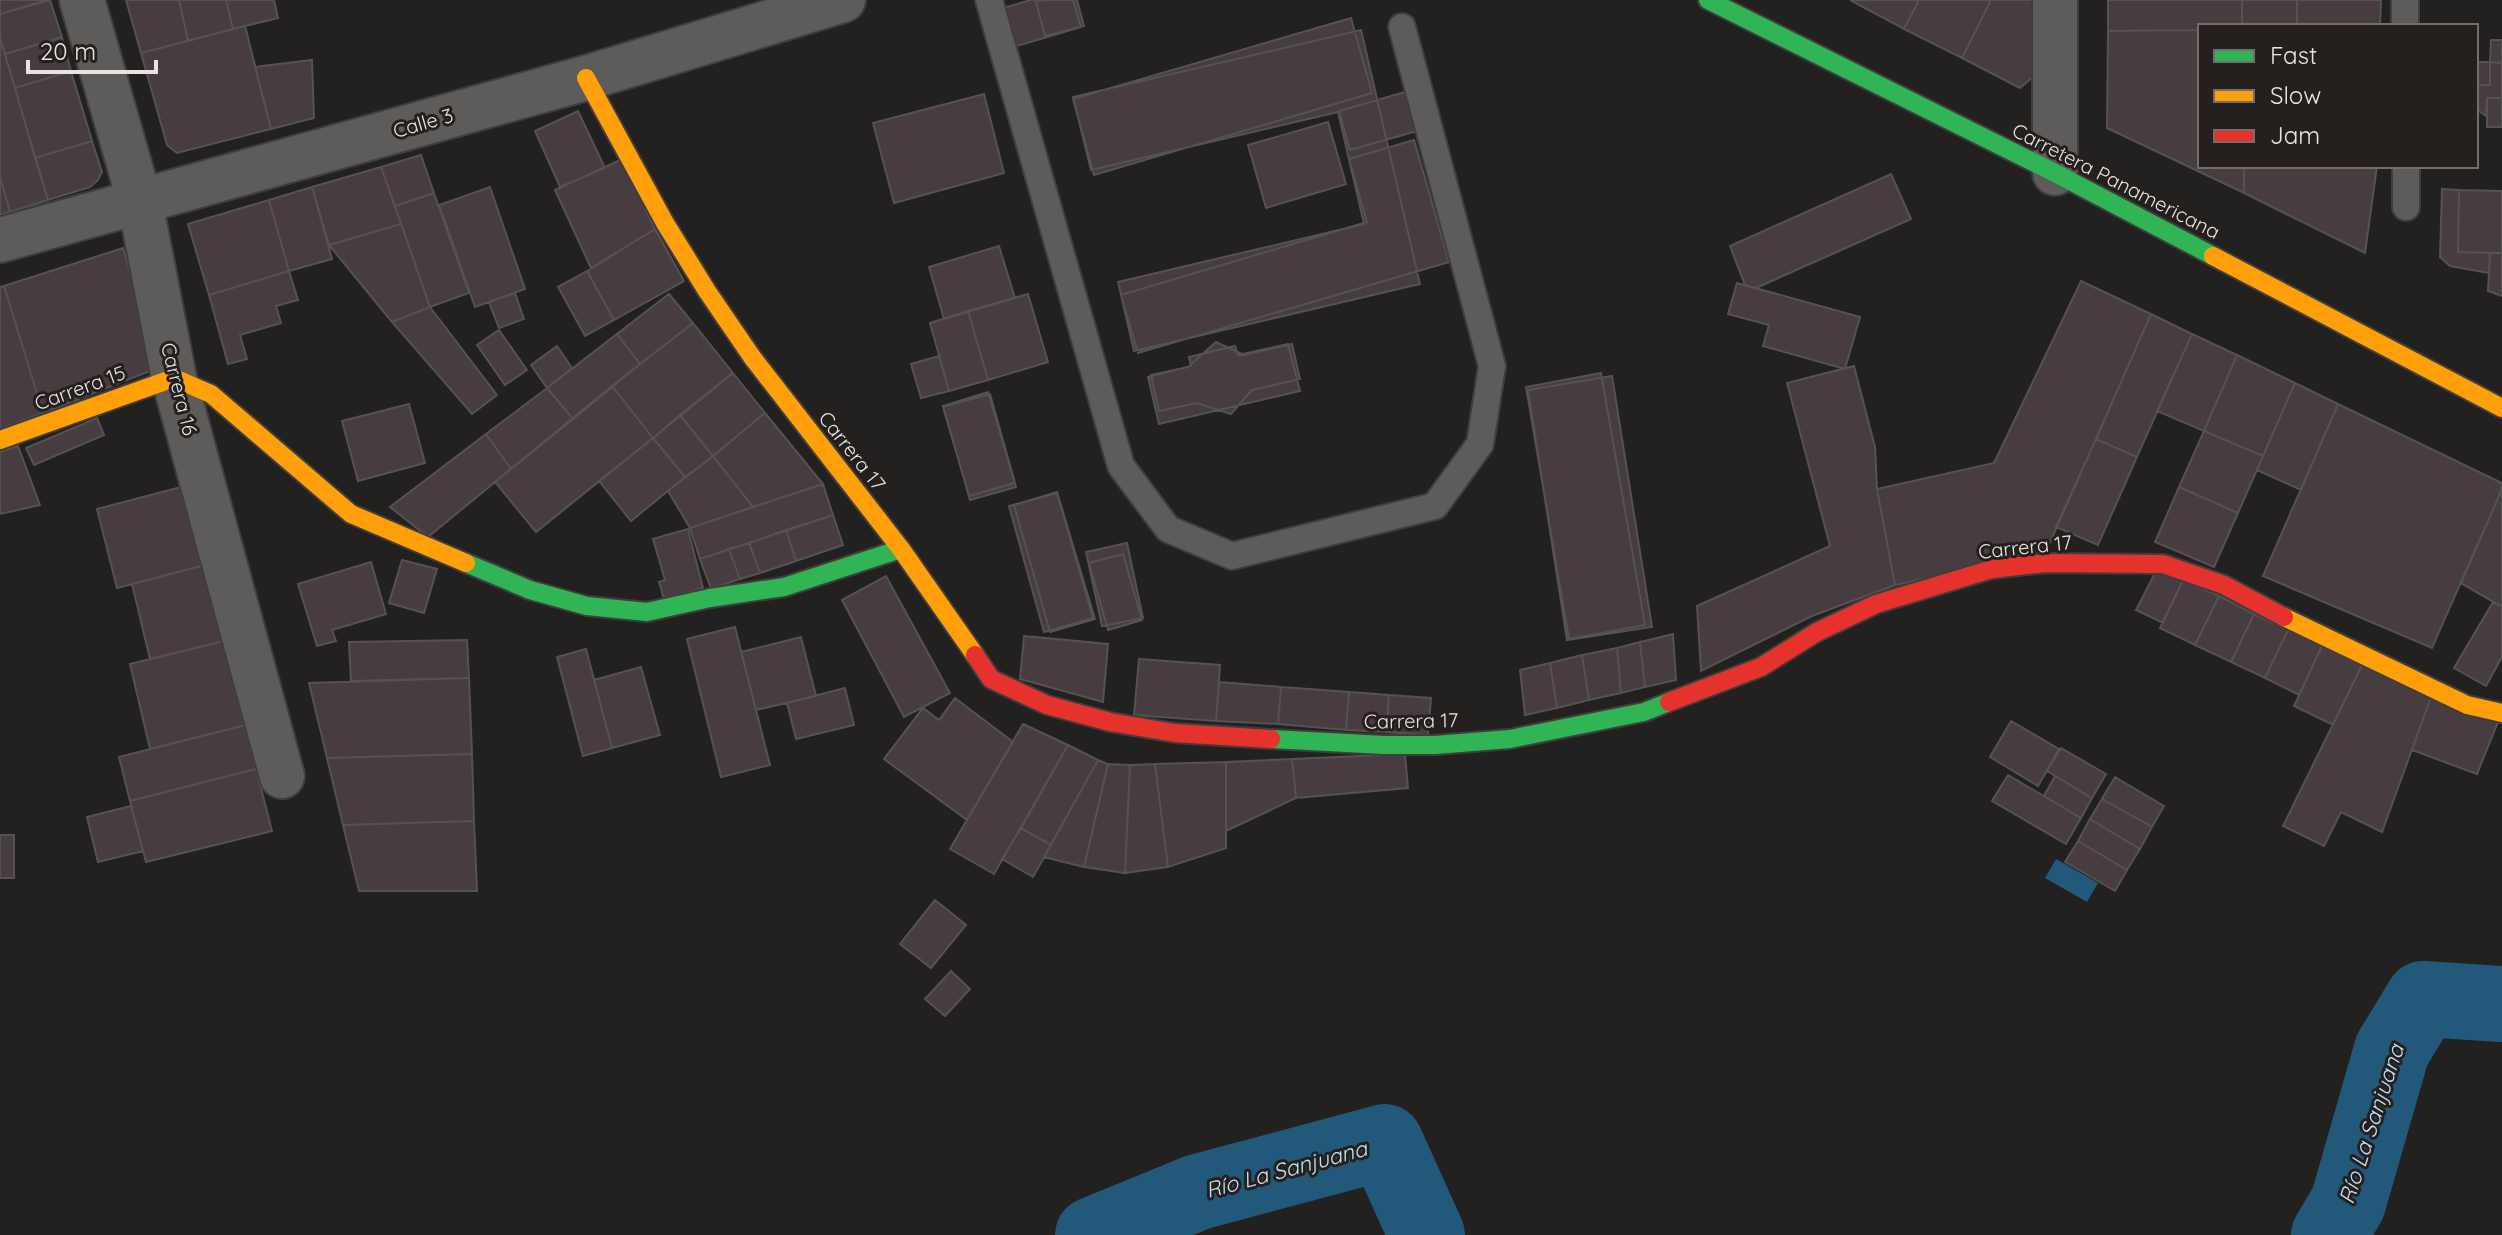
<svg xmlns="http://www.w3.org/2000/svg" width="2502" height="1235" font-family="Quicksand,sans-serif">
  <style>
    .water { fill: #22597a }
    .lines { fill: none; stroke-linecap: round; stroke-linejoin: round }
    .river { stroke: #22597a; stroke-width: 76 }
    .building { fill: #473d41; stroke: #545252; stroke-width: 2 }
    .lane-casing { stroke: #403e3c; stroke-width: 30 }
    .street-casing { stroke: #403e3c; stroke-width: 48 }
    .fast-casing { stroke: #403e3c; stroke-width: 22 }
    .slow-casing { stroke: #403e3c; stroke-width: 22 }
    .jam-casing { stroke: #403e3c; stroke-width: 22 }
    .lane { stroke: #5e5c5a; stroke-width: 26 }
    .street { stroke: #5e5c5a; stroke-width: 44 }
    .fast { stroke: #30b455; stroke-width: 18 }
    .slow { stroke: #ff9f0a; stroke-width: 18 }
    .jam { stroke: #e5322d; stroke-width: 18 }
    .labels { text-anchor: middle; stroke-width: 6; stroke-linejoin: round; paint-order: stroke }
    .street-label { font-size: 20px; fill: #e7e4e2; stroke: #25201d }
    .water-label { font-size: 22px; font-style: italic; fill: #c0e0f7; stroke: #25201d }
  </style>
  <rect width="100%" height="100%" fill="#23211f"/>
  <!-- water -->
  <path class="water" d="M2056,859L2098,883L2087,902L2045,878Z"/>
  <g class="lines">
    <!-- river -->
    <path class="river" d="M1093,1235L1198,1192L1385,1142L1427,1235
      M2329,1235L2348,1203L2392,1050L2423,999L2502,1004"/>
  </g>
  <!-- building -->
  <path class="building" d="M0,0H47L0,14Z
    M50,0L62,37L5,54L0,38V14Z
    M126,0H179L188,41L141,53Z
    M179,0H226L233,29L188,41Z
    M226,0H274L278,18L233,29Z
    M1031,0H1073L1081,27L1007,49L996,10Z
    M1043,0H1077L1084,26L1045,36L1036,2Z
    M1850,0H1919L1904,29Z
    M1919,0H1991L1962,58L1904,29Z
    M1991,0H2039L2035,75L2020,88L1962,58Z
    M2108,0H2242V26H2200V30L2108,31Z
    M2242,0H2297V26H2242Z
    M2297,0H2381L2380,26H2297Z
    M1351,18L1372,93L1094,175L1073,99Z
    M245,26L271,129L177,153L167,145L141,53Z
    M1361,30L1420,284L1134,351L1118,282L1364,224L1338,112L1091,170L1073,97Z
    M2200,30V166H2244V193L2107,128L2108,31Z
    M62,37L71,71L15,88L5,54Z
    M0,38L48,200L10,212L0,177Z
    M2491,40H2502V63L2490,62Z
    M312,60L314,118L271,129L255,67Z
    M2476,62H2490V85H2476Z
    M2490,62L2502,63V98H2487L2486,116L2476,109V85H2490Z
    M71,71L92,141L35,158L15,88Z
    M1405,92L1417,131L1350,150L1339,111Z
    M984,94L1004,173L894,203L873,123Z
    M2487,98H2502V127H2487Z
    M578,111L605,168L560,187L535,131Z
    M1328,122L1346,184L1266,208L1248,145Z
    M1414,140L1449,262L1138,353L1121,295L1367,222L1349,159Z
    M92,141L102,172L98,180L90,187L48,200L35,158Z
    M421,155L434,193L395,206L381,167Z
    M622,159L655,229L591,268L555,190Z
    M2244,166H2377L2365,253L2244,193Z
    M381,167L401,224L329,245L312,187Z
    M1891,174L1911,219L1756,288L1745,285L1730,246Z
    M0,177L10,212L0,215Z
    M312,187L332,259L289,271L269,200Z
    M490,187L525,289L475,307L439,205Z
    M2442,189L2459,190L2458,252L2490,253L2489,273L2450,266L2440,257Z
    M2459,190L2502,191V253L2458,252Z
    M434,193L469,293L430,307L395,206Z
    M269,200L289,271L209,295L188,224Z
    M401,224L430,307L392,322L329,245Z
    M655,229L684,281L614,320L587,271Z
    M999,246L1015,298L944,319L929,267Z
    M123,248L158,368L43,413L4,286Z
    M2490,253H2502V296L2488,291Z
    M289,271L298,300L276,306L281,323L240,335L247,359L228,364L209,295Z
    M587,271L614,320L585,336L558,287Z
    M2081,281L2151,314L2045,554L1895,585L1877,489L1994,463Z
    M1737,283L1860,317L1845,369L1763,346L1769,325L1728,314Z
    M4,286L43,413L0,429V287Z
    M515,293L524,319L499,328L489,302Z
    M669,294L693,323L640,364L617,334Z
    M1028,294L1048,362L988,380L968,311Z
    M430,307L497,395L472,414L392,322Z
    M968,311L988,380L949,391L930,323Z
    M2151,314L2192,334L2137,457L2096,439Z
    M693,323L733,373L653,438L612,386Z
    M499,330L527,370L505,385L477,345Z
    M617,334L640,364L573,419L547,388Z
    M2192,334L2237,355L2204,431L2157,411Z
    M1216,342L1244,355L1292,344L1300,379L1252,390L1231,414L1197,403L1159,411L1151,375L1188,367Z
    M1288,344L1300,391L1159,424L1148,377L1191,366L1189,357L1235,346L1238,355Z
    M557,346L572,368L547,388L531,365Z
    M2237,355L2295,383L2263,456L2204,431Z
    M939,356L949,391L921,398L911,364Z
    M1854,366L1875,447L1877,489L1895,585L1812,616L1701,671L1697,606L1830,546L1787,383Z
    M733,373L765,413L713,456L680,415Z
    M1601,373L1645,625L1569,639L1526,387Z
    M1612,376L1652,627L1567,640L1528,390Z
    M2295,383L2338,404L2301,490L2257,470Z
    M612,386L653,438L536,532L495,482Z
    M547,388L573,419L511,469L486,434Z
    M988,392L1016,487L970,500L943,406Z
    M990,394L1015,483L969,496L943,407Z
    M409,404L425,463L358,481L342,421Z
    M2338,404L2502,483V489L2432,648L2263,576Z
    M765,413L823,484L753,507L713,456Z
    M680,415L713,456L685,477L653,438Z
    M97,418L104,435L34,465L26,448Z
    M2204,431L2263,456L2238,513L2179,487Z
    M486,434L511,469L428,537L390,507Z
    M653,438L685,477L631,521L599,481Z
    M2096,439L2137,457L2098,545L2056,527Z
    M18,446L40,505L0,514V452Z
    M713,456L753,507L690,528L668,491Z
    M823,484L833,515L700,559L690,528Z
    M185,486L205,565L117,588L97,509Z
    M2179,487L2238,513L2214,567L2155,542Z
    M2502,489V607L2461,583Z
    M1057,492L1095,619L1050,632L1014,505Z
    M1057,493L1093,618L1044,632L1009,506Z
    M833,515L843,545L796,561L786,530Z
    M688,529L703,588L664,599L659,582L665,580L653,539Z
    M786,530L796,561L760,573L749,543Z
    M749,543L760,573L740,579L729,549Z
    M1127,543L1143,618L1102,626L1086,552Z
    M729,549L740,579L711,589L700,559Z
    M1123,554L1142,620L1108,630L1089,563Z
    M402,560L437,569L424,613L389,603Z
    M371,562L386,614L332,630L336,641L317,646L298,584Z
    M205,565L224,641L150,659L132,584Z
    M2158,567L2183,580L2163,623L2136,610Z
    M886,576L950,693L904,717L842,600Z
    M2183,580L2219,596L2195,645L2160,628Z
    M2219,596L2254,614L2231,662L2195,645Z
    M2493,602L2502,607V657L2486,686L2454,668Z
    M2254,614L2288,630L2265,678L2231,662Z
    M735,627L770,765L721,777L687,639Z
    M2288,630L2322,646L2299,695L2265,678Z
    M1673,634L1676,680L1645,687L1640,642Z
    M1024,636L1108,644L1103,702L1020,679Z
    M801,637L816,696L756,710L741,652Z
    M467,640L469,678L351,681L349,642Z
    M224,641L246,725L150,749L130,664Z
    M1640,642L1645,687L1621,693L1617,648Z
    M2322,646L2362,665L2333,725L2294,706Z
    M1617,648L1621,693L1589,700L1582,655Z
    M586,649L612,748L583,756L557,657Z
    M1582,655L1589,700L1557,708L1550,663Z
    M1139,659L1220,665L1216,721L1134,715Z
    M1550,663L1557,708L1525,715L1520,670Z
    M2362,665L2431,697L2382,832L2341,812L2324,846L2283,826Z
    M641,667L660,735L612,748L594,680Z
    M469,678L472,754L327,758L309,683Z
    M1219,682L1281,687L1278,724L1216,721Z
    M1281,687L1349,692L1346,730L1278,724Z
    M845,688L854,725L796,739L787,703Z
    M1349,692L1389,695L1386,732L1346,730Z
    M1389,695L1431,698L1428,735L1386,732Z
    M2431,697L2498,722L2477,774L2412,750Z
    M955,698L1013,742L967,820L884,759L923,708L939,720Z
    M2011,721L2059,749L2038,786L1990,757Z
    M1023,724L1068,745L994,874L950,849Z
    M246,725L256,769L130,801L119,757Z
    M1068,745L1098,760L1051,845L1021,828Z
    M2061,748L2106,774L2092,798L2047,771Z
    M472,754L474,821L343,825L327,758Z
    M1405,754L1408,788L1296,798L1292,759Z
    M1292,759L1296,798L1226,831V762Z
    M1098,760L1108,764L1084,867L1044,857Z
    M1226,762V848L1168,867L1155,764Z
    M1108,764L1130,765L1125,873L1084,867Z
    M1155,764L1168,867L1125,873L1130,765Z
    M256,769L272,831L146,862L130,801Z
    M2008,775L2081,818L2066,844L1992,801Z
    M2055,776L2092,798L2081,818L2044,796Z
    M2115,777L2164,806L2152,827L2102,799Z
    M2102,799L2152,827L2140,849L2090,819Z
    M131,806L143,851L98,862L87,817Z
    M2090,819L2140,849L2127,870L2078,841Z
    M474,821L477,891H359L343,825Z
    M1021,828L1051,845L1033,877L1002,859Z
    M0,835H14V878H0Z
    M2078,841L2127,870L2115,891L2065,862Z
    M935,900L966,925L931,968L900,944Z
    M951,971L970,989L945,1016L925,999Z"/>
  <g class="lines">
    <defs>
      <path id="lane" d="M989,0L1121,466L1168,529L1232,556L1435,506L1480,444L1492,366L1402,27
        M2405,0V26
        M2406,166V207"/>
      <path id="street" d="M82,0L140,202L174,378L282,776
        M2055,173V0
        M0,240L586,78L843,0"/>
      <path id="fast" d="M1708,0L2055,173L2213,256
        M466,563L530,590L587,606L647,612L710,598L784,587L901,549
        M1271,739L1384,745H1435L1510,739L1644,712L1669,702"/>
      <path id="slow" d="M586,78L665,223L707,291L752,357L901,549L975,655
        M2213,256L2502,408
        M0,440L174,378L211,394L351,514L466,563
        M2284,617L2467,705L2502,713"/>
      <path id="jam" d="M975,655L991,679L1047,705L1110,722L1175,733L1271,739
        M1669,702L1761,667L1817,632L1876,604L1992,569L2045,563L2163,564L2224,585L2284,617"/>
    </defs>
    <!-- lane casing -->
    <use href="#lane" class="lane-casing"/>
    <!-- street casing -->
    <use href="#street" class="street-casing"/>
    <!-- fast casing -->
    <use href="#fast" class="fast-casing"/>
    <!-- slow casing -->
    <use href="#slow" class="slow-casing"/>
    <!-- jam casing -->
    <use href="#jam" class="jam-casing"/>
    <!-- lane -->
    <use href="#lane" class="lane"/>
    <!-- street -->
    <use href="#street" class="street"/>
    <!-- fast -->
    <use href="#fast" class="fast"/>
    <!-- slow -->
    <use href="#slow" class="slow"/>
    <!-- jam -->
    <use href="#jam" class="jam"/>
  </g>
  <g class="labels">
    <!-- street labels -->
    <g class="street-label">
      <text transform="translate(423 123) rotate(-16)" y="7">Calle 3</text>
      <text transform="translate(2116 181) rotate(27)" y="7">Carretera Panamericana</text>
      <text transform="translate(80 388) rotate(-20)" y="7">Carrera 15</text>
      <text transform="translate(179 389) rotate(76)" y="7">Carrera 16</text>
      <text transform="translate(852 451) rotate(52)" y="7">Carrera 17</text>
      <text transform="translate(2025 547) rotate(-6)" y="7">Carrera 17</text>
      <text transform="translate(1411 721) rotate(-1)" y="7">Carrera 17</text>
    </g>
    <!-- water labels -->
    <g class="water-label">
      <text transform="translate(2371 1124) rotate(-72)" y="8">Río La Sanjuana</text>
      <text transform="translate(1286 1169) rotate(-15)" y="8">Río La Sanjuana</text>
    </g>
  </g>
  <!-- legend -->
  <rect x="2198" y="24" width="280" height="144" fill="#25201d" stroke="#736e6c" stroke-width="2"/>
  <rect x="2214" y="50" width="40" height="12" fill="#30b455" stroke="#736e6c" stroke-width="2"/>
  <text x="2270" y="64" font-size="24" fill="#e7e4e2">Fast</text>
  <rect x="2214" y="90" width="40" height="12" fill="#ff9f0a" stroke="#736e6c" stroke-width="2"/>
  <text x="2270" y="104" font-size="24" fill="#e7e4e2">Slow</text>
  <rect x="2214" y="130" width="40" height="12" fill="#e5322d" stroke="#736e6c" stroke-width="2"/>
  <text x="2270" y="144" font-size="24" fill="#e7e4e2">Jam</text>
  <!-- scale -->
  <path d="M28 60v12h128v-12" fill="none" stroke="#e7e4e2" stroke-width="4"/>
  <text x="40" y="60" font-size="24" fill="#e7e4e2" stroke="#25201d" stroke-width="6" paint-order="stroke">20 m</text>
</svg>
